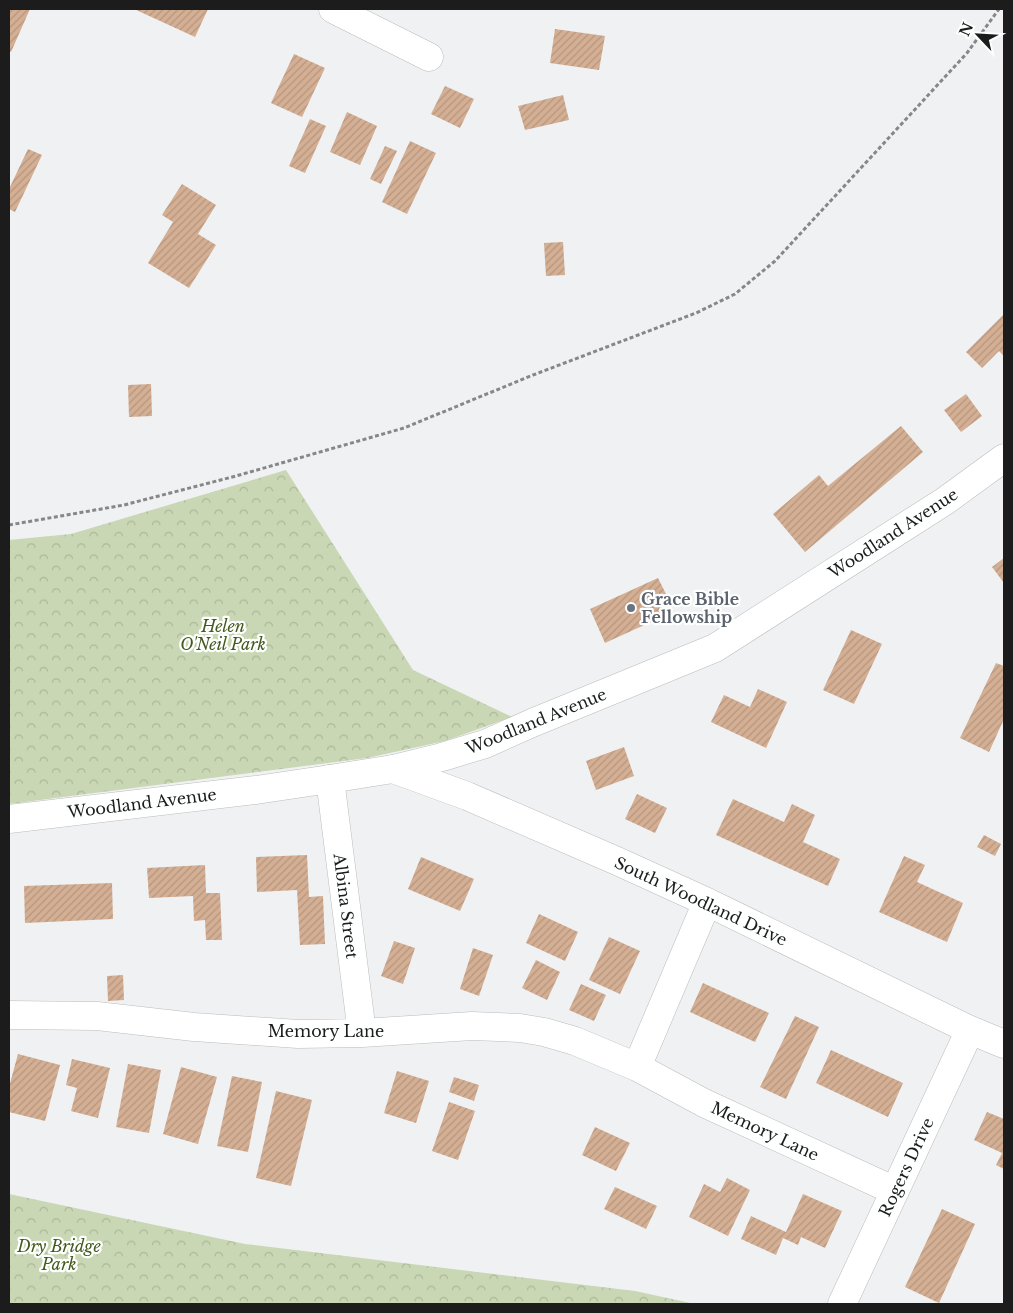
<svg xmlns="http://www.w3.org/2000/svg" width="1013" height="1313" font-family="'Libre Baskerville',serif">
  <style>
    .forest { fill: url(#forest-crowns) }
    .building { fill: url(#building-hatch) }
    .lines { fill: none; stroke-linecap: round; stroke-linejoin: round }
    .minor-casing { stroke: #babcbd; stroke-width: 29 }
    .tertiary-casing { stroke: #babcbd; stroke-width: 29 }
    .path { stroke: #868788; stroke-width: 3; stroke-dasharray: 4 2.5; stroke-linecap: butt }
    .minor { stroke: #fff; stroke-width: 28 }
    .tertiary { stroke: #fff; stroke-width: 28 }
    .worship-dot { fill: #6b7280; stroke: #feffff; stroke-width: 2 }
    .labels { text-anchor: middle; stroke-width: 4.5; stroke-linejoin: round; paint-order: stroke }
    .street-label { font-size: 16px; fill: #1c1c1d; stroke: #feffff }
    .worship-label { font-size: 16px; font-weight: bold; fill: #5b616d; stroke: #feffff; text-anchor: start }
    .park-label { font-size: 16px; font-style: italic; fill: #45581d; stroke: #feffff }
  </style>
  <defs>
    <pattern id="forest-crowns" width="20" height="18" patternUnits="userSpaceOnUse" patternTransform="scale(1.25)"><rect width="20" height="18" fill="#c9d7b4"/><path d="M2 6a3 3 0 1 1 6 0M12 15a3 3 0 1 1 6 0" fill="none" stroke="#acb89a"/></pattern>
    <pattern id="building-hatch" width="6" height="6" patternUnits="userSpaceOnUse" patternTransform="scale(1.25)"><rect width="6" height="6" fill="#d4af94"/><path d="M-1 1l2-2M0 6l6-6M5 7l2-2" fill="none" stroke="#b5967f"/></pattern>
  </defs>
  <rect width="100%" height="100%" fill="#f0f1f3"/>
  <!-- forest -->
  <path class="forest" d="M286,470L413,670L512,717L445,741L367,758L9,804V540L71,534Z
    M9,1194L245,1244L635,1291L695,1304H9Z"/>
  <!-- building -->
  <path class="building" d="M9,9H30L11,52L9,51Z
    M134,9H208L195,37Z
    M555,29L605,36L599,70L550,63Z
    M294,54L325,68L302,117L271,103Z
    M445,86L474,99L460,128L431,114Z
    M563,95L569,120L525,130L518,106Z
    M347,112L377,126L360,165L330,152Z
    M310,119L326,126L305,173L289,166Z
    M410,141L436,153L407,214L382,202Z
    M385,146L397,151L381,184L370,179Z
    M28,149L42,155L15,212L9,209V189Z
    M182,184L216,205L198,234L216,245L189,288L148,263L173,222L162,215Z
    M563,242L565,275L546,276L544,243Z
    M1004,314V356L999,351L982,368L966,352Z
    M151,384L152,416L129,417L128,385Z
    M966,394L982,416L961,432L944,410Z
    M901,426L923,452L805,552L773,514L819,475L828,486Z
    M1004,558V583L992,567Z
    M658,578L668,598L658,602L664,616L605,643L590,609Z
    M851,630L882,644L854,704L823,690Z
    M996,663L1004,666V719L989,752L960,738Z
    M758,689L787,702L766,748L711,722L724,695L750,707Z
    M624,747L634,776L596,790L586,761Z
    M637,794L667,808L655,833L625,819Z
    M733,799L784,822L792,804L815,815L803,842L840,859L828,886L716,835Z
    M984,835L1001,844L995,856L977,847Z
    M307,855L309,897L323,896L325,944L300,945L297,890L257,892L256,857Z
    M904,856L925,865L917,882L963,903L947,942L879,912Z
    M421,857L474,879L460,911L408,889Z
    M205,865L206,893H220L222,940H206L205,920L194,921L193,896L149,898L147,868Z
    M112,883L113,919L25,923L24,886Z
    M539,914L578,932L565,961L526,943Z
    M609,937L640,951L620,994L589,980Z
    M394,941L415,948L403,984L381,976Z
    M473,948L493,955L479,996L460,989Z
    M536,960L560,972L547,1000L522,988Z
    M123,975L124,1000L108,1001L107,976Z
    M703,983L769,1013L755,1042L690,1012Z
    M581,984L606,995L594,1021L569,1010Z
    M795,1016L819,1027L786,1099L760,1087Z
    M831,1050L903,1083L888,1117L816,1083Z
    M18,1054L60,1065L45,1121L9,1112V1087Z
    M72,1059L110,1068L98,1118L71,1111L77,1088L66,1085Z
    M128,1064L161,1070L149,1133L116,1127Z
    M181,1067L217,1077L198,1144L163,1134Z
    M397,1071L429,1081L416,1123L384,1113Z
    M232,1076L262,1082L248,1152L217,1146Z
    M454,1077L479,1085L474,1101L449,1092Z
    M276,1091L312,1100L291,1186L256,1178Z
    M449,1102L475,1111L458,1160L432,1151Z
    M987,1112L1004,1119V1169L996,1165L1002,1153L974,1140Z
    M595,1127L630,1143L616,1171L582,1155Z
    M727,1178L750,1190L728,1236L689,1217L704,1184L720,1192Z
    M615,1187L657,1206L646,1229L604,1209Z
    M803,1194L842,1211L825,1248L801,1237L798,1245L783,1238L776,1255L741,1239L751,1216L786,1232Z
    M942,1209L975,1224L939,1303L905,1287Z"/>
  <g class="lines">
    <defs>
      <path id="minor" d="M333,9L429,57
        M393,769L467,796L617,861L707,902L970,1030L1004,1044
        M330,779L362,1033
        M9,1015L97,1016L194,1027L298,1034L362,1033L472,1026L520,1028L544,1032L575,1041L637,1067L704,1103L895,1191
        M637,1067L707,902
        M842,1304L970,1030"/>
      <path id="tertiary" d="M9,819L256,790L330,779L393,769L442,757L485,744L532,723L715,648L945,501L1004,458"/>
    </defs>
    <!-- minor casing -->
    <use href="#minor" class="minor-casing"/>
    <!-- tertiary casing -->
    <use href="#tertiary" class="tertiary-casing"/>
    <!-- path -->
    <path class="path" d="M9,525L124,505L236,476L404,428L533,375L696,313L735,294L775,261L848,182L967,53L999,9"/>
    <!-- minor -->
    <use href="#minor" class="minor"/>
    <!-- tertiary -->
    <use href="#tertiary" class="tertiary"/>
  </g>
  <!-- markers -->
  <circle class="worship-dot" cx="631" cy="608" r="5"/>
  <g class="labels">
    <!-- street labels -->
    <g class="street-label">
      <text transform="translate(893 533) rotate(-33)" y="6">Woodland Avenue</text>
      <text transform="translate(536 721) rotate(-22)" y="6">Woodland Avenue</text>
      <text transform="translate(142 803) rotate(-7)" y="6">Woodland Avenue</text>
      <text transform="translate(701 901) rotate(25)" y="6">South Woodland Drive</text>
      <text transform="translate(346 906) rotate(83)" y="6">Albina Street</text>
      <text x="326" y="1037">Memory Lane</text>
      <text transform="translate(765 1131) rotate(25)" y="6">Memory Lane</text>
      <text transform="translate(906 1167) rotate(-65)" y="6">Rogers Drive</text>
    </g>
    <!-- worship labels -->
    <g class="worship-label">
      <text x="641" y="605">Grace Bible<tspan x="641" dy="18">Fellowship</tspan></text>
    </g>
    <!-- park labels -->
    <g class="park-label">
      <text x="223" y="632">Helen<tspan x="223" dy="18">O'Neil Park</tspan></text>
      <text x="59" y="1252">Dry Bridge<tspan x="59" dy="18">Park</tspan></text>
    </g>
  </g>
  <!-- border -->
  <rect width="1013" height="1313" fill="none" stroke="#1c1c1d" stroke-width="20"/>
  <!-- north arrow -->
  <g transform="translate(978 35) rotate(295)" stroke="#feffff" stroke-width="4" paint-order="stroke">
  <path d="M0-4L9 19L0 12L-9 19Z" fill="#1c1c1d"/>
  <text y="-8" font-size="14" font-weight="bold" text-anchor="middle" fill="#1c1c1d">N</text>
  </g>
</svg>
